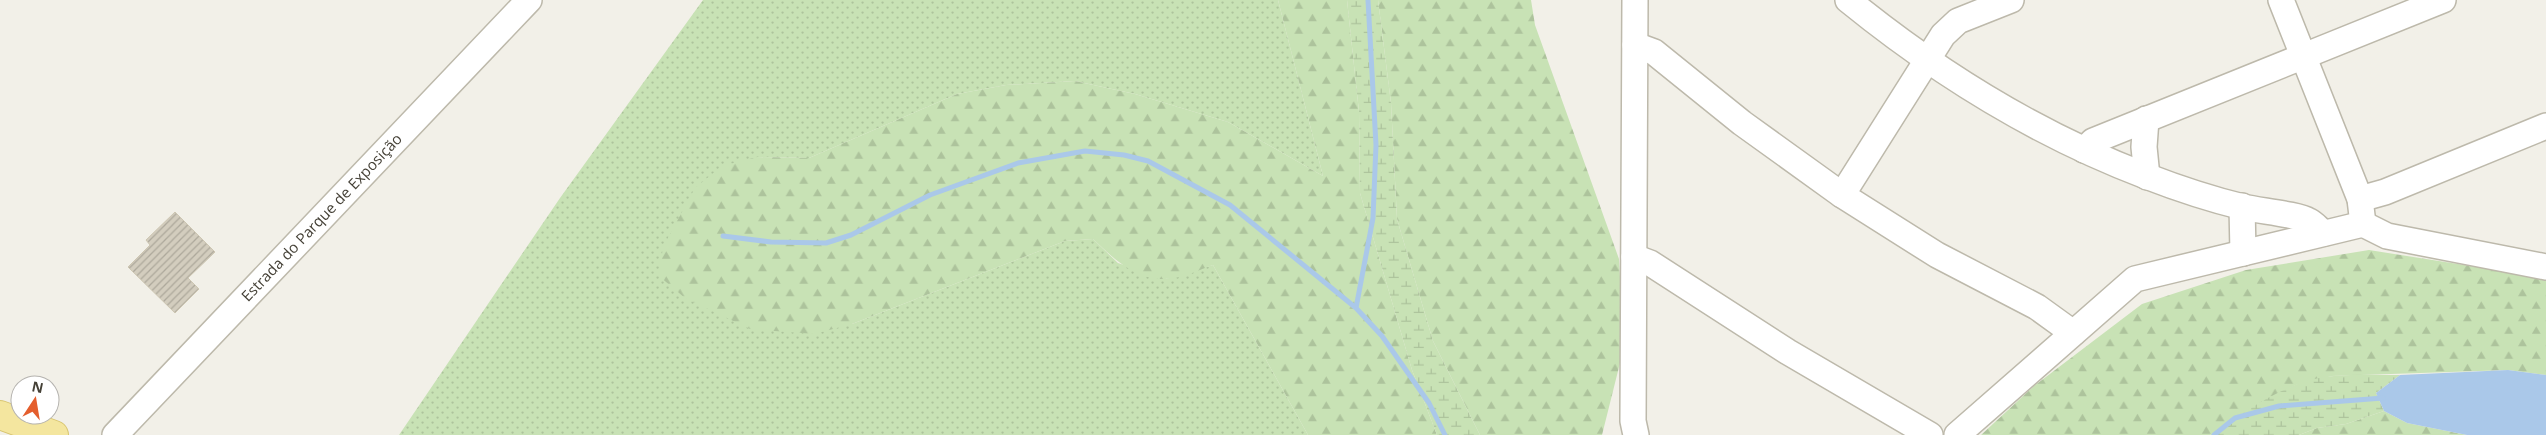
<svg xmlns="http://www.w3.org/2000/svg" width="2546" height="435" font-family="'Open Sans',sans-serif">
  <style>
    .grass { fill: url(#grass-dots) }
    .forest { fill: url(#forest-firs) }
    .wetland { fill: url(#wetland-marsh) }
    .water { fill: #aac8e9 }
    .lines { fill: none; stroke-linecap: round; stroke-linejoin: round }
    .stream { stroke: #aac8e9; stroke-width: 5 }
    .building { fill: url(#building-hatch); stroke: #cdc6b2 }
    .minor-casing { stroke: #bdb9ab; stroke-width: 28 }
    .major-casing { stroke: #d8c570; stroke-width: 30 }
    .minor { stroke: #fff; stroke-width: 25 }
    .major { stroke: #f4e69f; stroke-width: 28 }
    .labels { text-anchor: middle; stroke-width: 4; stroke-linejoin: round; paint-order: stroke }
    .street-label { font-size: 15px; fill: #454137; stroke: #fff }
  </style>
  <defs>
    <pattern id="grass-dots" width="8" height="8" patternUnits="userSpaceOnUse" patternTransform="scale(1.25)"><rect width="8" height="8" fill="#c8e2b5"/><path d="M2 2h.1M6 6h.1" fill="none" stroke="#adc39c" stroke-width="1.8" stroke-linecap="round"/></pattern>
    <pattern id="forest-firs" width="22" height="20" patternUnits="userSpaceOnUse" patternTransform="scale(1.25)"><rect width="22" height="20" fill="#c8e2b5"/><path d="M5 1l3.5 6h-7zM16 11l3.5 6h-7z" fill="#adc39c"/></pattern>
    <pattern id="wetland-marsh" width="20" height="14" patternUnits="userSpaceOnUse" patternTransform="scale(1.25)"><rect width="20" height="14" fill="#c8e2b5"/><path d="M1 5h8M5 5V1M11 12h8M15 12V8" fill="none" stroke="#adc39c"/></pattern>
    <pattern id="building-hatch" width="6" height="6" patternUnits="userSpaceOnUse" patternTransform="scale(1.25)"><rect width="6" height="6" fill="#d3cdbe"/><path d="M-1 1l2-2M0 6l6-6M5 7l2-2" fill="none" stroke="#ada89b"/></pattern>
  </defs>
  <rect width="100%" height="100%" fill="#f2f0e8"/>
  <!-- grass -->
  <path class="grass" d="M703,0H1278L1323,176L1228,122L1135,94L1075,81L1006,85L957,94L809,158L757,157L852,324L1065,241L1093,239L1118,263L1166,279L1213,265L1308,435H399L560,198Z"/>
  <!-- forest -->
  <path class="forest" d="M1278,0H1347L1359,112L1360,193L1412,370L1437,435H1308L1213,265C1199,270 1180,279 1165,279C1135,280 1113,258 1093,239L1065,241L852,324L814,334L750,329L685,298L659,276L663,247L695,188L722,166L757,157L809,158L957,94L1006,85L1075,81L1135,94L1228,122L1323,176Z
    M1378,0H1531L1535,25L1619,259L1624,347L1602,435H1480L1433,341L1397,219L1391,103Z
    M2369,250L2546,278V375L2508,370L2332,376L2296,385L2260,403L2210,435H1981L2034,386L2142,304L2246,270Z
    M2384,411L2407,423L2467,435H2299L2317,428L2346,424Z"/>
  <!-- wetland -->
  <path class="wetland" d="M1347,0H1378L1391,103L1397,219L1433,341L1480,435H1437L1412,370L1360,193L1359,112Z
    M2400,375L2376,393L2384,411L2346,424L2317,428L2299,435H2210C2247,411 2288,379 2334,376C2356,374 2378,375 2400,375Z"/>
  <!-- water -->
  <path class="water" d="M2508,370L2546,375V435H2467L2407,423L2384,411L2376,393L2400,375Z"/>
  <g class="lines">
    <!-- stream -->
    <path class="stream" d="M723,236L771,242L826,243L851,235L930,195L1018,163L1085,151L1124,155L1148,161L1230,205L1356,308L1382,336L1429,403L1445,435
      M1356,308L1373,218L1376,145L1368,0
      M2214,435L2235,418L2279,406L2383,398"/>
  </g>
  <!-- building -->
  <path class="building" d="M175,212L215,252L188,278L199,289L175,313L128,267L150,245L146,240Z"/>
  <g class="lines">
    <defs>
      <g id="minor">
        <path d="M1635,0L1633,421L1636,435"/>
        <path d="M1848,0C1939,74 2036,134 2146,176C2177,188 2210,199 2243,207C2259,211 2297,214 2309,221C2315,224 2319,230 2324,233"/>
        <path d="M2281,0L2360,199L2363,224"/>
        <path d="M1635,45L1654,52L1742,123L1842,195L1937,255L2037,307L2073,333"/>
        <path d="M2146,119L2144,147L2147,177"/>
        <path d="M2084,150L2093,141L2443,0"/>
        <path d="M1842,195L1943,35L1958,21L2011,0"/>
        <path d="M2360,199L2385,192L2546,126"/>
        <path d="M2242,206L2243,253"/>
        <path d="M1634,257L1650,263L1788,352L1930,435"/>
        <path id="s1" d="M115,435L529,0"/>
        <path d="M1957,435L2135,279L2363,224L2387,236L2546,267"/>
      </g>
      <path id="major" d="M0,415L54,435"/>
    </defs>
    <!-- minor casing -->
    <use href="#minor" class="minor-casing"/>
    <!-- major casing -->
    <use href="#major" class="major-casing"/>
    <!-- minor -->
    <use href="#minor" class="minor"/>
    <!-- major -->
    <use href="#major" class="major"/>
  </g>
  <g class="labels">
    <!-- street labels -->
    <g class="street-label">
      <text dy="5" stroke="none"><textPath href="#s1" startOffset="300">Estrada do Parque de Exposição</textPath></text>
    </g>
  </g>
  <!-- north arrow -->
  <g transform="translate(35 400) rotate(12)"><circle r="24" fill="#ffffff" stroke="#b5b3af"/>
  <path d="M0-4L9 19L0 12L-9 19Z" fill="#e45e2d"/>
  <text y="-8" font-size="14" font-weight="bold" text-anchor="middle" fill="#454137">N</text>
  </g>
</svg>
